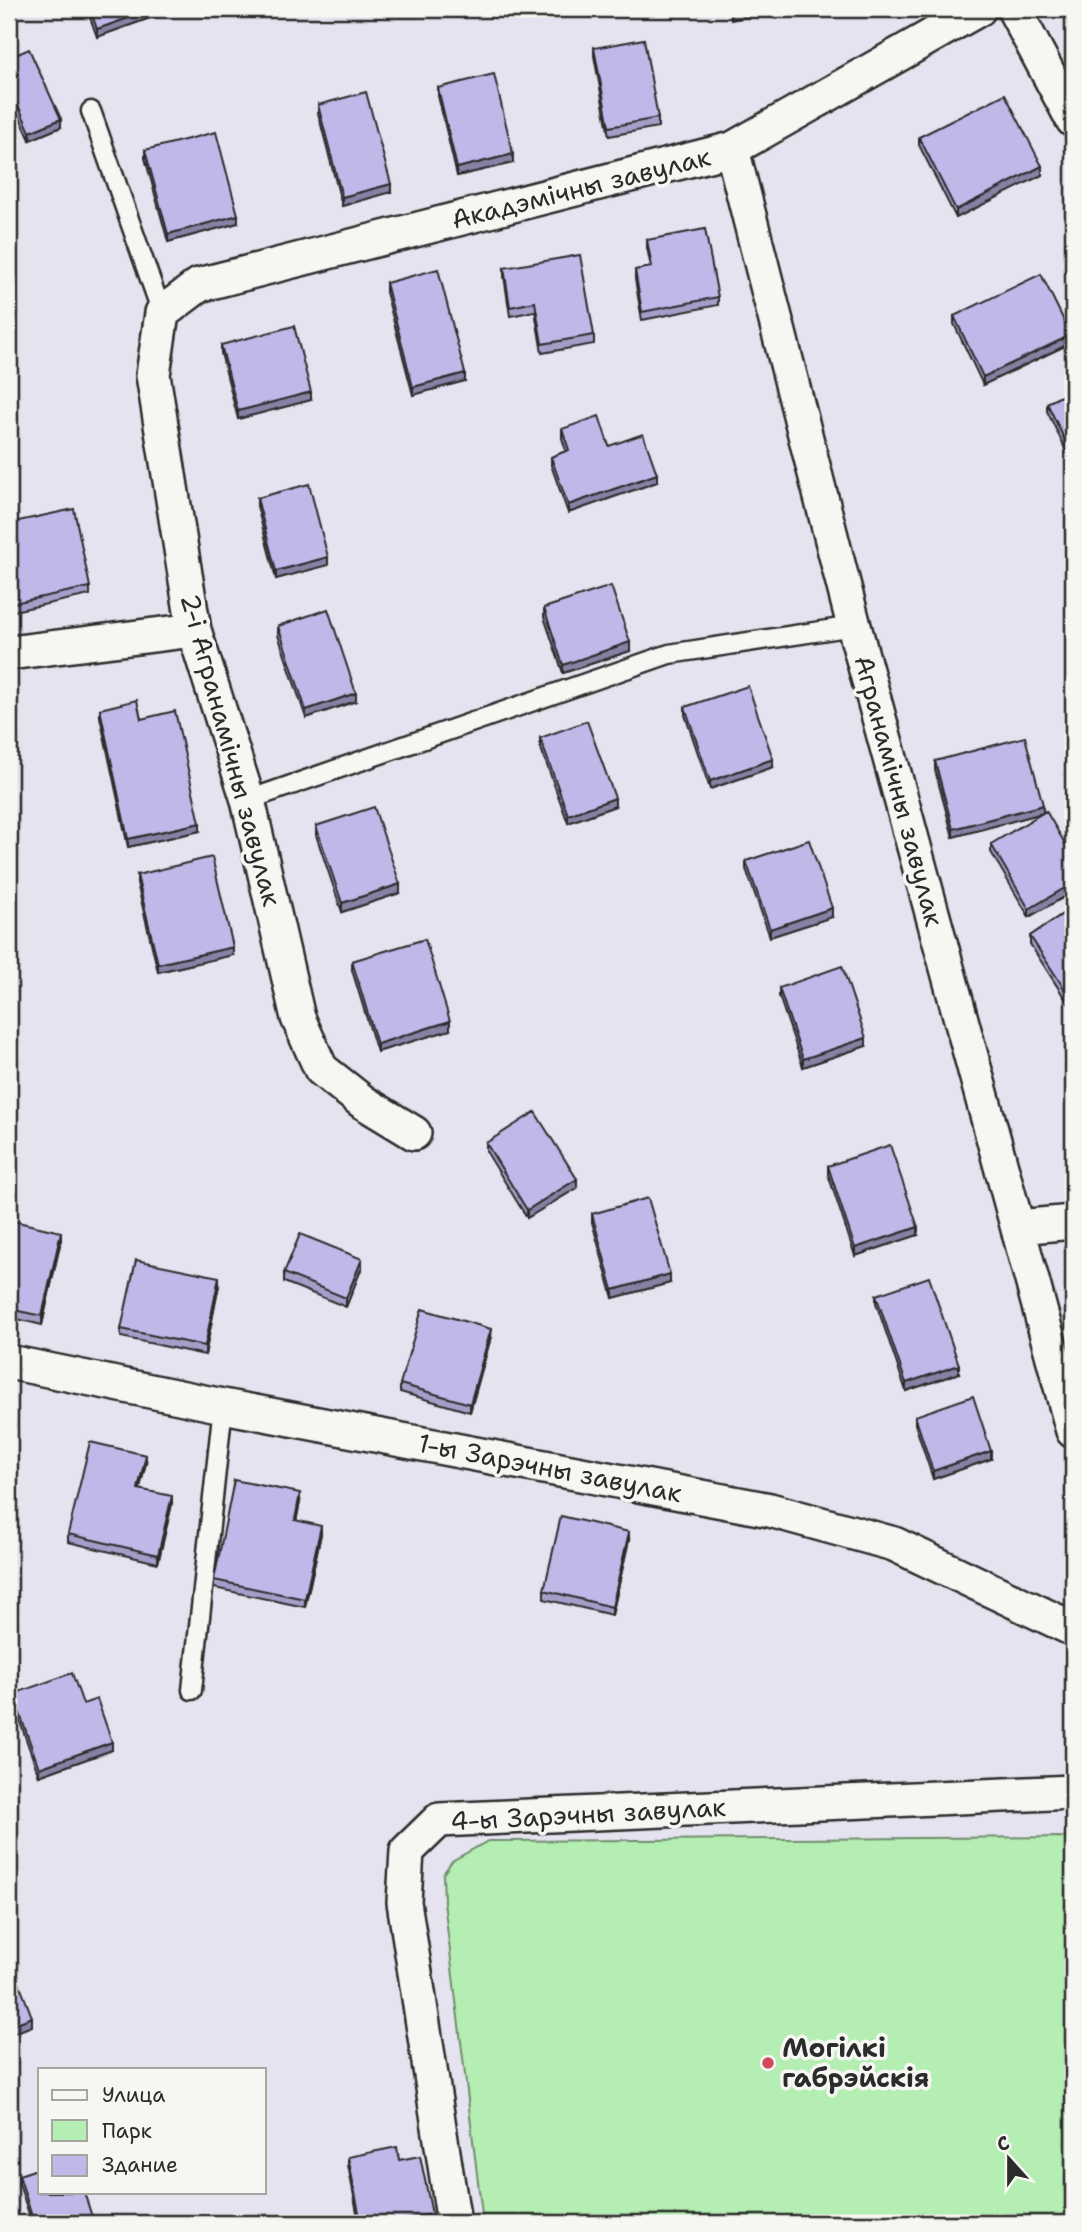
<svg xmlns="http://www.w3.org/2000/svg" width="1082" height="2232" font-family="'Shantell Sans',sans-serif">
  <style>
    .green { fill: #b4eeb2; stroke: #708c6e; stroke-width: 2 }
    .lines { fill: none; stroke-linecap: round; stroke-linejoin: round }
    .lane-casing { stroke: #2b2b2b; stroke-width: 23 }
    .street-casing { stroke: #2b2b2b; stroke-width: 38 }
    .lane { stroke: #f6f6f2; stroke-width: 18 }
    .street { stroke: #f6f6f2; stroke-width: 33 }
    .wall { fill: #a69ec9; stroke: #2b2b2b; stroke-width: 2 }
    .shaded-wall { fill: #8781a4; stroke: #2b2b2b; stroke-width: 2 }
    .building { fill: #c1b8ea; stroke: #2b2b2b; stroke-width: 2 }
    .poi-dot { fill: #d1495b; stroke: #f6f6f2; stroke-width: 2.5 }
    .labels { text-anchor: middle; stroke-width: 7; stroke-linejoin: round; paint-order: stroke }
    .street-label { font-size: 26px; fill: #2b2b2b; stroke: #f6f6f2 }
    .poi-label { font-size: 26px; font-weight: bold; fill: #2b2b2b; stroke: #f6f6f2; text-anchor: start }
  </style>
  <rect width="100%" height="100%" fill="#e6e3f0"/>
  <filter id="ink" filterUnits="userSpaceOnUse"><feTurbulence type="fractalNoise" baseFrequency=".0143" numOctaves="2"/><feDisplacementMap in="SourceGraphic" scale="14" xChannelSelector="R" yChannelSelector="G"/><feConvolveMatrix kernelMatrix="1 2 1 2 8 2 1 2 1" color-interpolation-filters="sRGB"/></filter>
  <g filter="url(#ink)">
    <!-- green -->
    <path class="green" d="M1073,1837V2223H483L444,1902L443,1874L452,1861L488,1841Z"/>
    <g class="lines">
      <defs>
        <path id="lane" d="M91,111L162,313
          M248,800L669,654L854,626
          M192,1690L223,1406"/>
        <path id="street" d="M1014,9L1073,120
          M732,149L854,626L1073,1431
          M9,653L194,630
          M414,1133L363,1102L321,1069L298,1018L248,800L194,630L153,375L162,313L199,285L732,149L979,9
          M1018,1227L1073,1222
          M9,1362L223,1406L770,1510L894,1544L1073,1629
          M454,2223L404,1902L407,1851L439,1820L1073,1792"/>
      </defs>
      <!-- lane casing -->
      <use href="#lane" class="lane-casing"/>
      <!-- street casing -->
      <use href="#street" class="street-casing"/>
      <!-- lane -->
      <use href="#lane" class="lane"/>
      <!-- street -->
      <use href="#street" class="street"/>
    </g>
    <!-- wall -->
    <path class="wall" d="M87,9H164V13L97,37Z
      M594,48L658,118V127L609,136L594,56Z
      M9,58L61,127L30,140L18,113Z
      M438,88L513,163L457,176L438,96Z
      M318,105L391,192L342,206L318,113Z
      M919,137L1042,175L956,218L919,145Z
      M145,150L238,223L168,242L145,158Z
      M647,240L718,297V305L642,320L635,279V270L651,267L647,248Z
      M504,268L594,335V344L542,353L535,311L510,316L504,276Z
      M386,283L465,381L413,395L386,292Z
      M954,316L1071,343L983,385L954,324Z
      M221,345L311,400L238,419L221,353Z
      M1073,390V465L1047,411V403Z
      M562,429L609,446L657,482L568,513L551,465V457L566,451L562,438Z
      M257,498L328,565L276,579L257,506Z
      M9,523L90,587V595L9,612Z
      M544,608L630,651L563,673L544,617Z
      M278,626L356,701L306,718L278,635Z
      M685,707L773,767L710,789L685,715Z
      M100,709L141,719L200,831L128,847L100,717Z
      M540,738L615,806L568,823L540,746Z
      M935,761L1043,813L953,837L935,770Z
      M316,826L400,893L342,912L316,835Z
      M991,844L1073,857V892L1029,917L991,852Z
      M746,861L832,917L770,937L746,869Z
      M137,875L233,955L158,972L137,883Z
      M1073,907V1011L1030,944V936Z
      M352,961L450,1030L377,1052L352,970Z
      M779,988L866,1046L803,1067L779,996Z
      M486,1143L577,1188L527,1218L486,1151Z
      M828,1166L918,1235L855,1256L828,1174Z
      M592,1214L670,1283L613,1298L592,1222Z
      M9,1220L61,1240L42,1325L9,1317Z
      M362,1267L346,1307L284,1282V1273Z
      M219,1285L205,1355L121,1337V1329Z
      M876,1295L959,1373L906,1391L876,1303Z
      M491,1337L470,1412L400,1392V1384Z
      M915,1416L991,1459L933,1479L915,1424Z
      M146,1463L139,1489L172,1504L158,1563L68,1542V1534Z
      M300,1502L296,1520L321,1534L305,1607L214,1588V1580Z
      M629,1540L612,1615L544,1599V1590Z
      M13,1694L83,1704L112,1750L39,1776L13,1702Z
      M348,2157L399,2160L432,2214V2223H359L348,2165Z
      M19,2175L94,2223H32L19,2184Z"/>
    <!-- shaded-wall -->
    <path class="shaded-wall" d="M154,9H164V13L97,37V29Z
      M746,9H784L731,20V12Z
      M18,105V113L9,117V109Z
      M61,119V127L30,140V132Z
      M513,154V163L457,176V168Z
      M1042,166V175L956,218V210Z
      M391,184V192L342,206V197Z
      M238,215V223L168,242V234Z
      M1071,335V343L983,385V377Z
      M465,373V381L413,395V387Z
      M311,392V400L238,419V411Z
      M657,474V482L568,513V505Z
      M328,557V565L276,579V571Z
      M630,642V651L563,673V665Z
      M356,693V701L306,718V710Z
      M773,759V767L710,789V781Z
      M615,798V806L568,823V815Z
      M1043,805V813L953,837V829Z
      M200,823V831L128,847V839Z
      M1073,883V892L1029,917V909Z
      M400,884V893L342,912V903Z
      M832,908V917L770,937V929Z
      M233,947V955L158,972V964Z
      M450,1021V1030L377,1052V1044Z
      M866,1038V1046L803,1067V1059Z
      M577,1179V1188L527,1218V1210Z
      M918,1227V1235L855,1256V1248Z
      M61,1232V1240L42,1325V1316Z
      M362,1259V1267L346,1307V1298Z
      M670,1274V1283L613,1298V1290Z
      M219,1277V1285L205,1355V1346Z
      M491,1329V1337L470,1412V1404Z
      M959,1365V1373L906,1391V1383Z
      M991,1451V1459L933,1479V1471Z
      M146,1455V1463L138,1497V1489Z
      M300,1493V1502L295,1528V1520Z
      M172,1496V1504L158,1563V1555Z
      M321,1526V1534L305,1607V1599Z
      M629,1532V1540L612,1615V1607Z
      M112,1742V1750L39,1776V1768Z
      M32,2017V2026L9,2035V2026Z"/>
    <!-- building -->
    <path class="building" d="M90,9H154L97,29Z
      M730,9H746L731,12Z
      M644,39L658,118L609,127L594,48Z
      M29,49L61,119L30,132L18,105L9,109V58Z
      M494,74L513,154L457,168L438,88Z
      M366,92L391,184L342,197L318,105Z
      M1005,94L1042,166L956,210L919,137Z
      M216,132L238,215L168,234L145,150Z
      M705,229L718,297L642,312L635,270L652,267L647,240Z
      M580,255L594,335L542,344L535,302L510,307L504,268Z
      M438,269L465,373L413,387L386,283Z
      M1041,274L1071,335L983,377L954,316Z
      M294,326L311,392L238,411L221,345Z
      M1073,390V457L1047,403Z
      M599,416L609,446L643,434L657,474L568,505L551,457L569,450L562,429Z
      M309,484L328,557L276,571L257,498Z
      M74,509L90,587L9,604V523Z
      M611,586L630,642L563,665L544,608Z
      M328,609L356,693L306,710L278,626Z
      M748,686L773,759L710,781L685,707Z
      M137,700L141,719L175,711L200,823L128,839L100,709Z
      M587,721L615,798L568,815L540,738Z
      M1025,737L1043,805L953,829L935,761Z
      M374,807L400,884L342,903L316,826Z
      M1046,811L1073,857V883L1029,909L991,844Z
      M809,840L832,908L770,929L746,861Z
      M212,857L233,947L158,964L137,875Z
      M1073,907V1002L1030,936Z
      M425,939L450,1021L377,1044L352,961Z
      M842,966L866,1038L803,1059L779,988Z
      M535,1112L577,1179L527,1210L486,1143Z
      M890,1145L918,1227L855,1248L828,1166Z
      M648,1198L670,1274L613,1290L592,1214Z
      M9,1220L61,1232L42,1316L9,1309Z
      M300,1234L362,1259L346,1298L284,1273Z
      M136,1260L219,1277L205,1346L121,1329Z
      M929,1277L959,1365L906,1383L876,1295Z
      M422,1309L491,1329L470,1404L400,1384Z
      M973,1396L991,1451L933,1471L915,1416Z
      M90,1442L146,1455L138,1489L172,1496L158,1555L68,1534Z
      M234,1480L300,1493L295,1520L321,1526L305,1599L214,1580Z
      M561,1516L629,1532L612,1607L544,1590Z
      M72,1673L83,1704L97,1699L112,1742L39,1768L13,1694Z
      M10,1960L32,2017L9,2026V1961Z
      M397,2147L399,2160L420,2156L432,2214L386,2223H361L348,2157Z
      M40,2168V2192H84L94,2223H34L19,2175Z"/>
  </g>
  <!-- markers -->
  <circle class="poi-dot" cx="768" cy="2063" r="7"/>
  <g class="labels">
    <!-- street labels -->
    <g class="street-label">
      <text transform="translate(581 188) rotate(-14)" y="9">Акадэмічны завулак</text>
      <text transform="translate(231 750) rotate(75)" y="9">2-і Агранамічны завулак</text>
      <text transform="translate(899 791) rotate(75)" y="9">Агранамічны завулак</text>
      <text transform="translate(550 1468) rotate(11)" y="9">1-ы Зарэчны завулак</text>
      <text transform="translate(588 1814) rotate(-3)" y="9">4-ы Зарэчны завулак</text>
    </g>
    <!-- poi labels -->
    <g class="poi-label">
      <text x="782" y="2057">Могілкі<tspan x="782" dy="30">габрэйскія</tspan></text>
    </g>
  </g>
  <!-- margin -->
  <rect width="1082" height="2232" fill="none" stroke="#f6f6f2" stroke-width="35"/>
  <rect x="18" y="18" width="1047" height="2197" fill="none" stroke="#2b2b2b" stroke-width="2.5" filter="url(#ink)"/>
  <!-- legend -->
  <rect x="38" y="2068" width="228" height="126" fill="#f6f6f2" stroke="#a5a5a2" stroke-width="2"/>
  <rect x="52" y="2090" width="35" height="10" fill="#f6f6f2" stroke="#a5a5a2" stroke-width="2"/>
  <text x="102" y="2102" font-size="21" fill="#2b2b2b">Улица</text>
  <rect x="52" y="2120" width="35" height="21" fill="#b4eeb2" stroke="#a5a5a2" stroke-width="2"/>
  <text x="102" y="2138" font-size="21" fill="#2b2b2b">Парк</text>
  <rect x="52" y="2155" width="35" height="21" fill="#c1b8ea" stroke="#a5a5a2" stroke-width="2"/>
  <text x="102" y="2172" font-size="21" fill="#2b2b2b">Здание</text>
  <!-- north arrow -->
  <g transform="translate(1009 2159) rotate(339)" stroke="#f6f6f2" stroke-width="5" paint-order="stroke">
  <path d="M0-5L12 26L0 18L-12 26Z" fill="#2b2b2b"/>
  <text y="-10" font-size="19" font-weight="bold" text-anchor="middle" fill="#2b2b2b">С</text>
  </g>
</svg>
